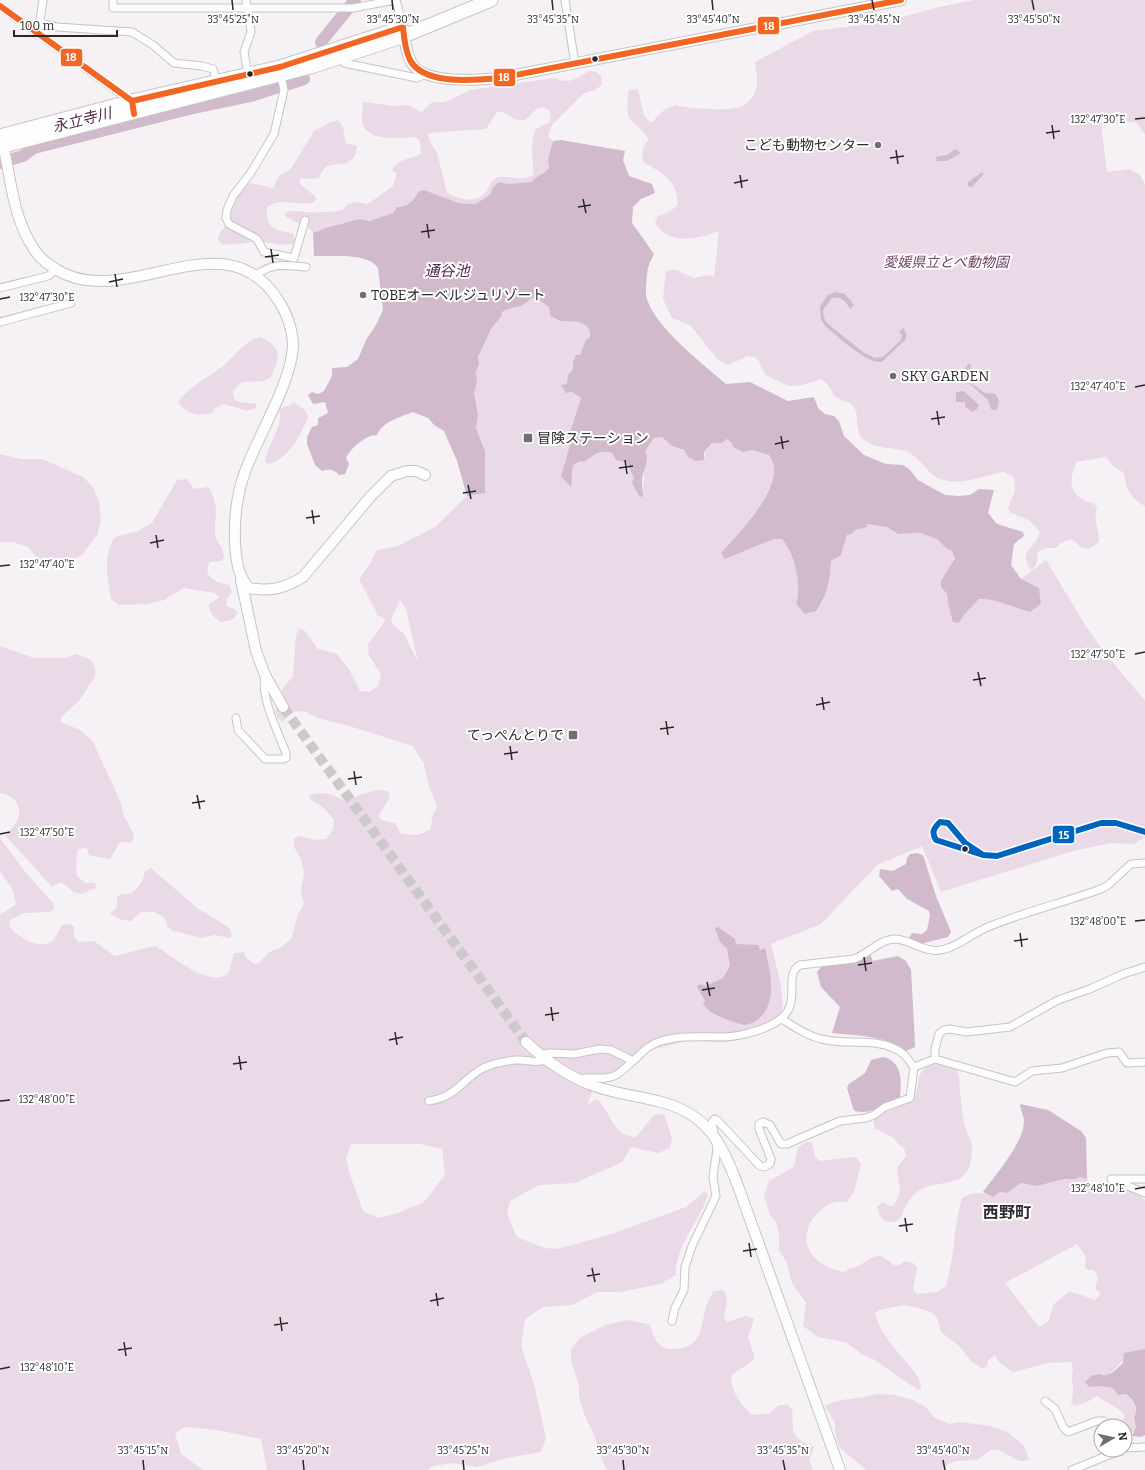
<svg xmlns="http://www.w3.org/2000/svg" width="1145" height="1470" font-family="Bitter,'Noto Sans JP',serif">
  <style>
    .green { fill: #ead9e6; fill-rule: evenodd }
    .water { fill: #d1bacb }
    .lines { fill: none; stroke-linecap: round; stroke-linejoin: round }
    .river { stroke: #d1bacb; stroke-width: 12 }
    .secondary-tunnel { stroke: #ccc9cc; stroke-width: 10; stroke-dasharray: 10 5; stroke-linecap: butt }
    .street-casing { stroke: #c7c4c6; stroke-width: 9 }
    .secondary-casing { stroke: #c7c4c6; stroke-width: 12 }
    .highway-casing { stroke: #c7c4c6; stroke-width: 15 }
    .street { stroke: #fefdfd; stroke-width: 7 }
    .secondary { stroke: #fefdfd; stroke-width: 10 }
    .highway { stroke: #fefdfd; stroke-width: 13 }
    .bus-1-casing { stroke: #fff; stroke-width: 9 }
    .bus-2-casing { stroke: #fff; stroke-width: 9 }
    .bus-1 { stroke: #f26522; stroke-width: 6 }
    .bus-2 { stroke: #0065bd; stroke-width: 6 }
    .ticks { fill: none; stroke: #2a282a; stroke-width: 1.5 }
    .bus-dot { fill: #2a282a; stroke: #fff; stroke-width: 1.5 }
    .poi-dot { fill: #716e71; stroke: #fff; stroke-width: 1.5 }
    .labels { text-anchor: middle; stroke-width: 4; stroke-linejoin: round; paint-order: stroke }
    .poi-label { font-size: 14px; fill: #2a282a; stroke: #fff; text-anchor: start }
    .park-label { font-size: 14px; font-style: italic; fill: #6e4365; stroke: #fff }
    .water-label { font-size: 15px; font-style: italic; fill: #52294a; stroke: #fff }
    .quarter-label { font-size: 16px; font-weight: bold; fill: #302b2e; stroke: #fff }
    .ticks-label { font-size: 10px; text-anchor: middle; fill: #2a282a; stroke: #fff; stroke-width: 4; stroke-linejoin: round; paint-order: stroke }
    .line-badge { stroke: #fff; stroke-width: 1.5 }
    .badge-label { font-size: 11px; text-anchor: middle; font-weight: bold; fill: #fff }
  </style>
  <rect width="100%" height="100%" fill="#f5f1f4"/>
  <!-- green -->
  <path class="green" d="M974,0H1145V134L1136,122L1101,125L1107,172L1130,169L1140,175L1145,185V506C1132,501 1125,487 1124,473L1112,465L1106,457L1077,462C1070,475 1067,492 1084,500C1090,503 1093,502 1097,507C1093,522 1099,528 1099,542L1089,549L1081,547L1073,540C1065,540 1061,541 1056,548H1045L1038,552C1036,560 1039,564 1031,570C1017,551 1036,548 1040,533C1033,520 1023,517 1010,513L1008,508L1015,491L1014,477L1004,472C983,475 954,490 933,475C925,468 918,457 908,452C895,446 875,451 862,438C854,429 861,411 851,404C846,401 839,399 834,396C831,388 828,384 821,379L803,385L789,386L766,375L757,358L748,356L728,365L718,360L690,325L672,318L663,299L666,272L673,269L694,278L710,275L714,278L719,231C696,240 670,245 655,223L658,216L669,212L677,206C680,183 662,172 644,163C640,153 643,147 649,139C630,115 624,126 629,90L638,89L644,115L651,123L664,110L676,105C689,109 727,111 740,107C746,105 753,98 755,92C759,83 756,71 755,62L813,31L884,22L939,7Z
    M589,71L596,72L601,76L602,84L596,90L589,91L582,95L552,125L548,136L553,141L548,159L549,168C543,175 537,175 532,182L508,184L499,182L493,187L490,195L475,204L459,203L424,190C416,198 408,207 397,207L393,213L370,221L360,219L313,233L309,228L286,217L285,214C290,208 298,212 305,212C313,213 336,212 342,210C344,209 345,207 347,205C353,201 361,202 368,204L393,186L397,174L392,170C398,159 410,159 421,154L420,141L416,137C399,137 363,144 362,118C362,113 363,107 363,102L393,106L409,105L422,112L432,102H445L470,90L554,78C570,84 575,80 589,71ZM543,107L549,110L551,117L549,123C544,125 538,126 535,131C530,142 533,163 534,174C525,183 509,175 498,177C491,179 490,187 487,191C477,205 459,199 447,193L437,153L429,140L428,133L486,129L497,112H503C531,132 525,111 543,107Z
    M337,120C346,126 343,135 346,143L357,146C356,169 337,161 326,167C322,170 321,174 319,178L314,179L300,178V184L317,198L314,202C298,207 282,196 267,207C265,231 276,229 294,234V243C283,247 270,242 259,242C250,242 226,246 221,244L218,239C219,231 224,230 227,223C230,217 230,211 232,205C234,198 244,187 250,183L273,188L279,176L291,169L314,131L331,122Z
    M531,297L536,298L549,307L550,316C555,317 560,320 565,321C577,322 590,319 590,337C579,355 568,373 566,393L572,392L581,398L570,431L572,438L568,455L564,462L573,479L571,469L574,464L581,461L584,462C594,455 599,449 612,453L616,460L627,463L634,478L642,491C648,473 635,445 659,436C665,438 668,442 673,446C680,450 685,448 688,457H706L704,453L712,443H722L727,439C741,448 755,448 769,455C772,460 775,466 774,473C773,498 738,534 721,553L725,559L774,539H782C795,554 802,586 796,604L805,614C813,613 819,609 823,602L831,569V561L841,555L847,535L855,530L866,527L867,524L887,527L898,534L920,533L937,539L947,549L952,551L955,557L941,581V587L947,594L948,603L959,623L964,615L979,599C995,598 1014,608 1030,612L1041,604L1039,588L1021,579L1046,560L1085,625L1105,653L1145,701V837L1134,844L1111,843L1073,851L941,892L922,846L877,865L821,924L771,944L780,981L783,1003L779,1026L764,1033L724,1042L687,1041L651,1050L619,1079L596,1081L587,1105L597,1099C612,1113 611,1135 636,1137L654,1115L664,1114L672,1138L670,1148L658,1153L631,1147L622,1162L575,1183L539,1185L510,1201L507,1214L517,1237L544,1248L557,1249L609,1235L686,1207L705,1191L708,1195C700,1221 674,1248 676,1275L660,1284L620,1292H597L572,1305L543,1307L525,1319L521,1346L534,1384L546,1438L541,1452L506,1458L477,1467L452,1463L433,1466L427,1470H267L261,1439L217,1430L184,1427L175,1433L181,1454L203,1470H0V915L16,904L13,890L0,871V838L26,873L54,904V909L50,912L24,913L10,920L9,926C17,936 35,948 49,943C55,941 58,931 62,925L70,924L74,927V936L78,942L94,941L115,956C129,953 142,948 156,946C171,956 210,988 227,974C231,970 232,959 234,953L244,952L247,959L254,964L259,963L269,952L280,948L292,938L297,917L304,904L301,892L304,873L301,859L294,847V839L300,836L316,840L326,839L333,830L334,820L325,809L311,800L309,795C324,791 332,794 345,801C358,796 376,786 389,792L390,797L378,816L381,820L395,823L401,834L418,835L430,830L433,815L437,807L428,783L424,764L413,746L346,725L317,718L303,711L293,712L282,722L278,718L275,710L283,688L293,676L296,635L299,629L304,630L318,649L337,654L350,671L360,691L369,692L378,686L381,674L369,656L368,644L385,621L383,617L378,616L359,579L370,564L377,550L395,547L435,527L467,496L485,493V451L476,428L478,415L474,393L477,382L476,372L479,364L478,357L491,329L501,317L502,312C515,305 518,311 531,297ZM400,600L406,609L418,662L404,634L393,624L391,619ZM351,1144H420L442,1149L445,1175L424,1202L398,1213L378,1218L363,1211L350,1175L346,1159Z
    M260,337C284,348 280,358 270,378L263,381L242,382L233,391L234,399L239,402L256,404V408L247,411L224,404L215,408L212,413C199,416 186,415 178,402C194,382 206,380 224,365C235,356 245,340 260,337Z
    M293,402L305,410L308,417C300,435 289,459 269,464L265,462C267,445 284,426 279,412L281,408L291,405Z
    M0,454L21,459H42L83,477L93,487L99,502L101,519L97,535L82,555L57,567L43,564L28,547L13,542H0Z
    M187,479L194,489L209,487C213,496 216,503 216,512C216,520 213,530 216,538C220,547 223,546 224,558L221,561L210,562C201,577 217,583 229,585L232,592L226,600L227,606L234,609L238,613L232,620L221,622C214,617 209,614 209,604L219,598L215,593L184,588L164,600L147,604L119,605L111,599C108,577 102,557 115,537L138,531L152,523L177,480Z
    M0,646L34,658H66L77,654L91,660L95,667V676L79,701L61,717V722L80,730L93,742L121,803L123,814L134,835L132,843L120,842L110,859L89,855L87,847L78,850L76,864L77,876L85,883H95L96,888L81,894L74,892L61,882L52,887L6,836C10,830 18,822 19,816C22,804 11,794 0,793Z
    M151,868L196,907L229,928L232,936L229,938L215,935L201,938L171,930L167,926L164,917L154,912H141L131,921L122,920L110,914L117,907V898L119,895C123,894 129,895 133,892C139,888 145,879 144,872Z
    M938,1064L957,1069L959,1076C960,1091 961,1107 964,1122C965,1132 973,1141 972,1151C969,1199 933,1171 911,1198C906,1204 903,1214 899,1220C886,1225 880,1220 877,1207L882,1202L890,1206H894L900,1191L897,1167L906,1156L904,1148C898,1145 897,1141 892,1137C886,1133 880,1132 874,1127V1120L877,1116L912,1101C923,1086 911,1067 938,1064Z
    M807,1142H812L815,1157L820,1161L856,1157L861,1164L854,1192L847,1202C842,1202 836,1201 832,1203C810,1213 797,1240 815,1258C822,1266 833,1269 843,1272C848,1270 853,1268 858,1266C873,1258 879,1249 894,1266L901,1264L904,1261L913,1263L917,1267L913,1290L917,1294L937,1292L946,1286C955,1257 953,1227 962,1198C973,1192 982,1191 993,1197L1000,1192L1007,1193L1021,1183L1037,1186L1065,1178L1076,1179L1079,1177L1087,1179L1090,1184C1108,1183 1132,1187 1145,1200V1349L1130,1353L1108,1376L1104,1377L1089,1387L1099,1386L1113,1388L1118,1395L1126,1394C1138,1403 1138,1417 1136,1431L1130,1433C1124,1426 1122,1423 1124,1415L1120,1410L1097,1396L1087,1402L1075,1406L1071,1403C1074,1394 1073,1389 1072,1381C1071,1373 1075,1369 1071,1362L1048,1363L1013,1372L999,1362L995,1355L988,1360L987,1366L982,1369L971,1361L959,1346L941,1332L938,1320L933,1313L916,1307L903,1305L879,1310L875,1313C878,1325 884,1335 891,1344C899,1355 922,1375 921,1389L918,1390L873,1359L862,1354L845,1342L818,1337L803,1326L806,1303L792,1283L787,1263L779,1250V1233L776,1222L770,1215L764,1195L769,1181L794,1167L798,1147ZM1077,1244L1086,1257L1085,1266L1087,1270H1094L1098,1277L1095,1289L1100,1292L1098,1298L1094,1300L1079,1294L1069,1292L1054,1304L1048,1322L1039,1327L1005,1283Z
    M724,1290L727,1301L724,1316L727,1322L746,1316L754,1319L748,1337L755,1358C749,1366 738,1369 731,1376C732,1393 740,1404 752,1415L770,1413L779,1405H788L792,1409C794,1433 789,1437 814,1447L809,1460L813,1470H607L602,1460L596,1440L585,1416L579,1396V1385L571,1361V1349L581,1337L606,1325L627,1320L649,1324C655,1337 657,1350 674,1349C701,1347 700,1333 705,1311C706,1304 711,1298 713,1291Z
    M877,1394L894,1395L913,1400L927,1408L933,1417L949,1424L959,1422L991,1426L1009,1433L1023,1445L1029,1459C1019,1466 1008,1453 999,1450C991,1447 986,1454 980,1458C970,1464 952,1455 943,1470H866L839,1447L835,1433V1423L825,1406C840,1397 860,1400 877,1394Z"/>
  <!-- water -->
  <path class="water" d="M561,140L625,151L623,160L629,176L652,184L655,193L641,199L633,207L632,223L654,254C652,259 649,263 648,268C647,272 646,284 646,289C643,319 705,365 726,384L750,382L788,401L814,397L818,408L825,414L834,416L839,421L844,436L864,455L886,464L903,465L910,470L918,480L945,495L959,496L970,495L979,489L994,490L988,513L997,524L1023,532L1024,536L1014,544L1011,565L1021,579L1039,588L1041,604L1030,612C1014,608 995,598 979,599L964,615L959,623L953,622L948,603L947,594L941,587V581L955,558L952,551L947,549L937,539L920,533L898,534L887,527L867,524V527L855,530L853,533L847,535L841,555L831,561C831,577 826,599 816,611L805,614L796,604C802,586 795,554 782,539H774L725,559L721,553C738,534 773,498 774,472C775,466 772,460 769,455L752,450L743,452L733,447L732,443L727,439L722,443H712L704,452V460L696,461L688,457L684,450L672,446L662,437L654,438L645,451C650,460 643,470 642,479C642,484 642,490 643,496L640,497L632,483L634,478L627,463L616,460L612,453C599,449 594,455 584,462L581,461L574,464C570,471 573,479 571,487L561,476L572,438L570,432L581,398L572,392L566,393L561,385L567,384L568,375L573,369V362L576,355H580L586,340L590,337C591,319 574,322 561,321C557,320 554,317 550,316L549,307L536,298H531C523,309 512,306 502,312L501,317L491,329L478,357L479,364L476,372L477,382L474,393L478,415L476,428L485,451V493L467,496L457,461L444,431L434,425L428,418L413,412C400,417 382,422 377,435C365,435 351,448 346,458L349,464L345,474L339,475C334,469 329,469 322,471L315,465L307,444V437L312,427L318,425V418L328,413L325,402L313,404L308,395L312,392L318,394L324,391L332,376V368L347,367L358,359L366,340L376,325L383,310L378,268C368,252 331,257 314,256L313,233L326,228L360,219L370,221L393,213L397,207C407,207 414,201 418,192L424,190L459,203L475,204L490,195L493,187L499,182L508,184L532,182C537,175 543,175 549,168L548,159L553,141Z
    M955,149L961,153L947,161H937L936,157L947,155Z
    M982,172L984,174L972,187H969L967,183Z
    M836,292L845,294L854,305L850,309C845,301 843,297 832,298L823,310L824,318L827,323L863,352L875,358L882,357L886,354L901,340L902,335L899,332L903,328L906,333V339L882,362C866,364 838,336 825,326L821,319L820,306L828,295Z
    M969,363L971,366L966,380L985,393L995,394C1000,400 1000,403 996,410L991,409L988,400L962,377L964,370Z
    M964,391L979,405L977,409L972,412L965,406V402H956V392Z
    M917,853L923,855L936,896L951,932L948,937L920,944L909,938L912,933L922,934L927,930L930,915L929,911L907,899L898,889L892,891L879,876L880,869L893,871L906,864L907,858L910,854Z
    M718,927L735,939L736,944L758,945L760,950L765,948C770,971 779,1004 757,1020C747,1027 742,1025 731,1021C720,1017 711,1014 703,1004L705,1001L697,987L699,984L706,986L723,978L730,966L727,949L720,942L715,928Z
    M870,954L873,961L898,956L906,961L911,970L915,1043V1047L906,1051C885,1035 858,1036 832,1033L840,1007L821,987L817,972L823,965L859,961Z
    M883,1057C902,1061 902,1081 900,1097C885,1103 871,1116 855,1111L853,1108L847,1088L849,1084L865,1073L871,1060Z
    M1020,1104L1048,1110L1081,1131L1086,1138L1087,1179L1079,1177L1076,1179H1064L1037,1186L1021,1183L1007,1193L1000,1192L993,1197L983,1192C996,1174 1023,1144 1024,1122C1024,1115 1020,1110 1020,1104Z
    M1145,1349V1435L1141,1437L1132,1436L1136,1427L1134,1417C1140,1409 1133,1399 1126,1394L1118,1395L1113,1388L1099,1386L1089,1387L1085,1382L1091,1376L1099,1374C1109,1379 1116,1369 1123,1363L1124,1353Z"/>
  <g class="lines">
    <!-- river -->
    <path class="river" d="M321,42L355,0
      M289,84L304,79
      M13,159L23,156L34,148L189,109L251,96L278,87
      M0,163L1,162"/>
    <!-- secondary-tunnel -->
    <path class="secondary-tunnel" d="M283,707L526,1042"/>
    <defs>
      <path id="street" d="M113,0V8H353L395,0
        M246,0L251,32L244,52L248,74
        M396,0L403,27
        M565,0L575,64
        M0,6L131,101
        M39,23L57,27L132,32L153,45L174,63L202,66L213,69L218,84
        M39,27L43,0
        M342,57L344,63L417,78L425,74
        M281,76L284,90L274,134L250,174L233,196L227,210L226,218L229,224L257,239L264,252L294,258L305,220
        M254,276C275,262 282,265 306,267
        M0,288L48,276L57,269
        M0,322L71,303
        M236,718L238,730L265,759H283L286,758V753C278,732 260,697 265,675
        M782,1019C796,1028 809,1037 826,1040C850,1045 881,1037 902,1053C907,1056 910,1063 914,1067L935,1059L1015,1082L1032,1071L1062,1068L1107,1053L1119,1052L1127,1063L1145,1062
        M540,1055L549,1053L574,1054L600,1049L611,1050L633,1061C638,1057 642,1052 647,1048C666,1034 698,1037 721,1037C737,1037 757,1032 771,1025C808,1007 780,977 800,965L854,959C868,954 880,939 895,939C913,940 926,955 945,949C960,945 973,933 988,927C1024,912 1062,903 1098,890L1107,886L1131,864L1145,863
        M935,1059V1049L939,1034L944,1030L950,1029L967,1032L1010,1027L1058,1000L1090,989L1123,974L1145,967
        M578,1079C590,1076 606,1081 616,1075C622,1072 628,1065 633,1061
        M429,1101C457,1097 461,1080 483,1068C492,1064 506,1061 516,1060C526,1059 535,1064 546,1060
        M1145,1179H1111L1145,1193
        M672,1321L675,1308L684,1290L685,1267L692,1246L716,1196L713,1177L717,1149L712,1122L715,1119L718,1121L760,1166L764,1167L770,1164L771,1159L759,1129V1124L763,1122L770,1125L781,1144H787L840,1121L866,1118L874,1115L885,1107L910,1098L914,1067
        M1045,1401L1055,1409L1063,1427L1068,1432L1097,1421H1104L1108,1426
        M1125,1448L1145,1447
        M1072,1470L1121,1450"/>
      <path id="secondary" d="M403,29C405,41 406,55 413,65C426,84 479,80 500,78L901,0
        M2,140C11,177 12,217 34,249C39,258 48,264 57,270C126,312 224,215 278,300C287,313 293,331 293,346C291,384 258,435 245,472C236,496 234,518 235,543C236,560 238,576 249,588C270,592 286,588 303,577L371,496L391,476L407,471H416L425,475
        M241,580L256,651L265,675L283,707
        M526,1042C544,1059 566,1075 589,1084C610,1093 634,1095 657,1101C706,1112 721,1141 738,1186L840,1470"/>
      <path id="highway" d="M0,136L132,101L280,67L401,28
        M0,147L311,67L404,36L491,0"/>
    </defs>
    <!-- street casing -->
    <use href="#street" class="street-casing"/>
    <!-- secondary casing -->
    <use href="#secondary" class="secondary-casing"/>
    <!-- highway casing -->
    <use href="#highway" class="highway-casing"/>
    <!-- street -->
    <use href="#street" class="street"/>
    <!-- secondary -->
    <use href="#secondary" class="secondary"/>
    <!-- highway -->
    <use href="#highway" class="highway"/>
    <defs>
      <path id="bus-1" d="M0,6L132,101L134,114
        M403,27C404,38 405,50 410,60C424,86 476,80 500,78L901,0
        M132,101L280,67L403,27"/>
      <path id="bus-2" d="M940,822L948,823L965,843L983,855L936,840C931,832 934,828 940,822Z
        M983,855L997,856L1101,823H1116L1145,832"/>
    </defs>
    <!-- bus-1 casing -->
    <use href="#bus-1" class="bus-1-casing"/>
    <!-- bus-2 casing -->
    <use href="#bus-2" class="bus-2-casing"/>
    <!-- bus-1 -->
    <use href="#bus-1" class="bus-1"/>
    <!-- bus-2 -->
    <use href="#bus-2" class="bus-2"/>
  </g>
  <!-- ticks -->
  <path class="ticks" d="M232,0L233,10M392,0L393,10M552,0L553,10M712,0L713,10M872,0L874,10M1032,0L1034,10M1135,119L1145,118M1052,125L1054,139M1046,133L1060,131M896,150L898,164M890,158L904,156M740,175L742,188M734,183L748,180M583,199L586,213M578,207L591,205M427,224L429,238M421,232L435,230M271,249L273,263M265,257L279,255M115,274L117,287M109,282L123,279M0,299L10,297M1135,387L1145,385M937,411L939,425M931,419L945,417M781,436L783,449M775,444L789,441M625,460L627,474M619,468L633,466M468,485L471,499M463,493L476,491M312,510L314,524M306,518L320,516M156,535L158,548M150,543L164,540M0,566L10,565M1135,654L1145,652M978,672L981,686M973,680L986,678M822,697L824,710M816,705L830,702M666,721L668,735M660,729L674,727M510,746L512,760M504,754L518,752M354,771L356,785M348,779L362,777M197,795L200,809M192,803L205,801M0,834L10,832M1135,921L1145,920M1020,933L1022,947M1014,941L1028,939M864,957L866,971M858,965L872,963M707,982L710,996M702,990L715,988M551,1007L553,1021M545,1015L559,1013M395,1032L397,1045M389,1040L403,1037M239,1056L241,1070M233,1064L247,1062M0,1101L10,1100M1135,1189L1145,1187M905,1218L907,1232M899,1226L913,1224M749,1243L751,1257M743,1251L757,1249M592,1268L595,1282M587,1276L600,1274M436,1293L438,1306M430,1301L444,1298M280,1317L282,1331M274,1325L288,1323M124,1342L126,1356M118,1350L132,1348M0,1369L10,1367M143,1460L144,1470M303,1460L304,1470M463,1460L464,1470M623,1460L624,1470M783,1460L785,1470M943,1460L945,1470"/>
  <!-- markers -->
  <g class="bus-dot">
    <circle cx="595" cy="59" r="3.5"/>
    <circle cx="250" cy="74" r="3.5"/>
    <circle cx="965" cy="849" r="3.5"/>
  </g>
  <g class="poi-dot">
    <circle cx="878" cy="145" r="4"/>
    <circle cx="363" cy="295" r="4"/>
    <circle cx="893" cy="376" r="4"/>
    <rect x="523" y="433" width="10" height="10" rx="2"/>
    <rect x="568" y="730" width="10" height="10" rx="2"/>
  </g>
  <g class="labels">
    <!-- poi labels -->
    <g class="poi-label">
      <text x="870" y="150" text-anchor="end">こども動物センター</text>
      <text x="371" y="300">TOBEオーベルジュリゾート</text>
      <text x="901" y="381">SKY GARDEN</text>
      <text x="537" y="443">冒険ステーション</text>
      <text x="564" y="740" text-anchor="end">てっぺんとりで</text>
    </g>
    <!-- park labels -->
    <g class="park-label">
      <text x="946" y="267">愛媛県立とべ動物園</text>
    </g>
    <!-- water labels -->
    <g class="water-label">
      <text transform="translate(82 120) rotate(-14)" y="5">永立寺川</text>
      <text x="447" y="276">通谷池</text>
    </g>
    <!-- quarter labels -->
    <g class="quarter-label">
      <text x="1007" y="1218">西野町</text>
    </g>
  </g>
  <g class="ticks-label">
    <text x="713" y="23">33°45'40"N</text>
    <text x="233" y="23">33°45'25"N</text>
    <text x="393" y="23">33°45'30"N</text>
    <text x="553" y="23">33°45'35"N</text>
    <text x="874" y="23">33°45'45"N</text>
    <text x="1034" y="23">33°45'50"N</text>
    <text x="1098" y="123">132°47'30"E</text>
    <text x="47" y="301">132°47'30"E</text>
    <text x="1098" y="390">132°47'40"E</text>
    <text x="47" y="568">132°47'40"E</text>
    <text x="1098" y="658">132°47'50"E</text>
    <text x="47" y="836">132°47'50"E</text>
    <text x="1098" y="925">132°48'00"E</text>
    <text x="47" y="1103">132°48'00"E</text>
    <text x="1098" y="1192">132°48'10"E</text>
    <text x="47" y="1371">132°48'10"E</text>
    <text x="143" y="1454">33°45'15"N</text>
    <text x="303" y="1454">33°45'20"N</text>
    <text x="463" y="1454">33°45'25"N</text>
    <text x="623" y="1454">33°45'30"N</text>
    <text x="783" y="1454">33°45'35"N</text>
    <text x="943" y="1454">33°45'40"N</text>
  </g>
  <g class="line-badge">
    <rect x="757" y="16" width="23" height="19" rx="4" fill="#f26522"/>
    <rect x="60" y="48" width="23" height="19" rx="4" fill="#f26522"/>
    <rect x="493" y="68" width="23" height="19" rx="4" fill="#f26522"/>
    <rect x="1052" y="825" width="23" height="19" rx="4" fill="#0065bd"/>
  </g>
  <g class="badge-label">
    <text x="769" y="30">18</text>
    <text x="71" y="61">18</text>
    <text x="504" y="81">18</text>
    <text x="1064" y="839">15</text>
  </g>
  <!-- north arrow -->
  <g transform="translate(1113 1438) rotate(81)"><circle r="19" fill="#ffffff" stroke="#aaa9aa"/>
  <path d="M0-3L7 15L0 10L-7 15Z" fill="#716e71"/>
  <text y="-6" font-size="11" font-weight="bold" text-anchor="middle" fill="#2a282a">N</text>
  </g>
  <!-- scale -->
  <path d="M14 30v6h103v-6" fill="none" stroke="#2a282a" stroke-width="2"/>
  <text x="20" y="30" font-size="12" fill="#2a282a" stroke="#ffffff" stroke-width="3" paint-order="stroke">100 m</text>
</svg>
